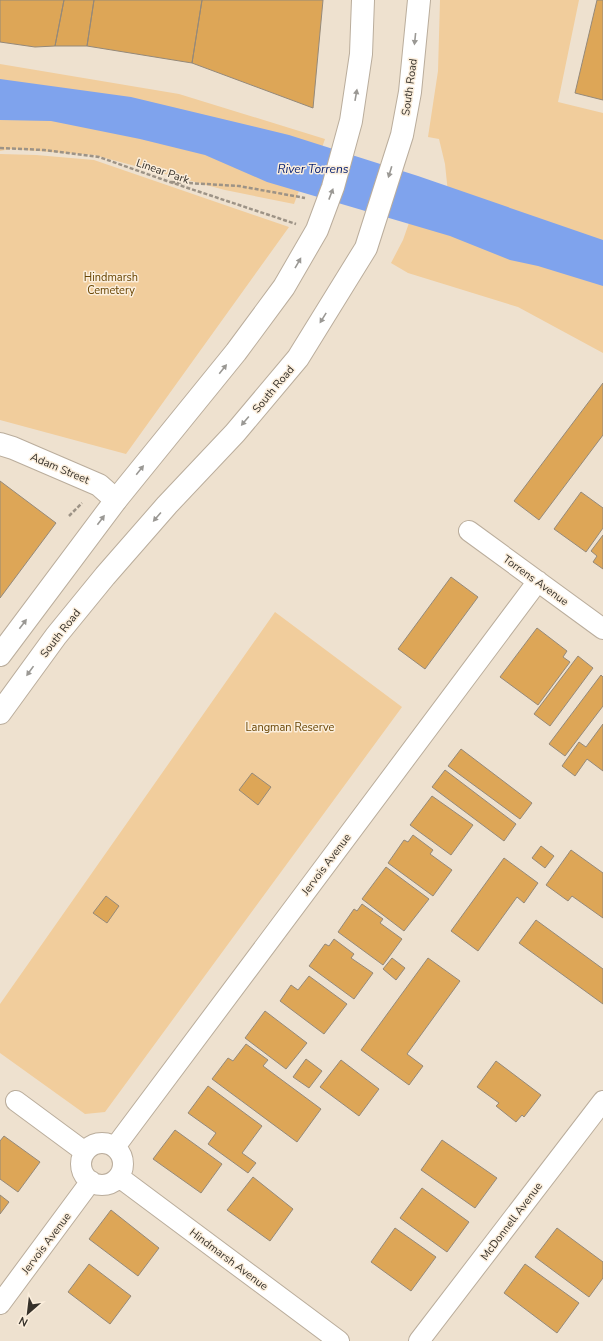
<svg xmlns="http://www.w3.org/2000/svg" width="603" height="1341" font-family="'Nunito Sans',sans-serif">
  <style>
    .green { fill: #f1cd9c }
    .water { fill: #7fa3ed }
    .building { fill: #dda657; stroke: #958979 }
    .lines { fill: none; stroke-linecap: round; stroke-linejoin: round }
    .minor-casing { stroke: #baad9c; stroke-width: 22 }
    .secondary-casing { stroke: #baad9c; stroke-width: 24 }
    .trunk-casing { stroke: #baad9c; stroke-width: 24 }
    .path { stroke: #9d9386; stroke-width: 2.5; stroke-dasharray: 4 2; stroke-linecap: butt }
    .minor { stroke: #fff; stroke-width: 20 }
    .secondary { stroke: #fff; stroke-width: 22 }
    .trunk { stroke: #fff; stroke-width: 22 }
    .oneway { fill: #9a9894 }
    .labels { text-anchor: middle; stroke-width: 3; stroke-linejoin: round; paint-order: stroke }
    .street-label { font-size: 11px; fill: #36312a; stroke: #fbeedc }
    .park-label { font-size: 11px; fill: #694503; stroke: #fbeedc }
    .water-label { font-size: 12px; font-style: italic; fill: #021d71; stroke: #fbeedc }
  </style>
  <rect width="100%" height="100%" fill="#eee1cf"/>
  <!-- green -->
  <path class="green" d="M440,0H579L558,102L603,113V353L518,307L408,273L391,263L403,240L417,200L448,193L445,164L439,139L428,137L438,71Z
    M0,64L179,94L325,139L317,162L309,164L294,204L225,190L94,155L10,149L0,151Z
    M0,154L36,155L94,160L289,227L126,454L0,420Z
    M275,612L402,707L105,1112L85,1114L0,1053V1004Z"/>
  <!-- water -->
  <path class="water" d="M0,79L131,97L289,135L418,176L603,240V286L538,266L510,260L450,236L267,182L205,155L140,139L51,121L0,120Z"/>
  <!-- building -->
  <path class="building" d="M0,0H64L55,46L35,47L0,42Z
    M64,0H94L87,46H55Z
    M94,0H202L192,63L87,46Z
    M202,0H323L313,108L192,63Z
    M597,0H603V100L575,93Z
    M603,383V435L539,520L514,501Z
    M0,481L56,523L0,598Z
    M581,492L603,508V528L586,552L554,529Z
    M603,535V569L593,562L597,556L591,551Z
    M451,577L478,597L425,669L398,649Z
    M537,628L567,651L563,657L570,662L538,705L500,677Z
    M578,656L593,668L550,726L534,714Z
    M601,675L603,677V706L565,756L549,744Z
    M603,724V771L587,759L575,776L562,766L579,742L586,747Z
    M461,749L532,803L520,819L448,766Z
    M445,770L516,824L504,841L432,787Z
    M252,773L271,787L258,805L239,790Z
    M432,796L473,825L451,855L410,825Z
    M413,835L433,850L430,854L452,870L433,896L388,863L404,840L408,842Z
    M541,846L554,856L545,868L532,858Z
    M571,850L603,873V918L572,896L568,901L546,885Z
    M504,858L538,883L524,903L517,897L478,951L451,931Z
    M386,867L429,899L404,931L362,899Z
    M106,896L119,906L107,923L93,913Z
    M362,904L383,919L380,923L402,939L383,965L338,932L354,909L357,911Z
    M536,920L603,969V1004L519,943Z
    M334,939L354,954L351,958L373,973L354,999L309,966L325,944L329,946Z
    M392,958L405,968L396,980L383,969Z
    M428,958L460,981L407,1054L423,1066L409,1085L361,1050Z
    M309,976L347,1004L324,1034L280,1001L291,985L298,990Z
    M265,1011L307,1043L286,1069L245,1038Z
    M246,1044L268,1060L263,1066L321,1109L297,1142L212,1079L228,1058L233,1061Z
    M306,1059L322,1071L309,1088L293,1077Z
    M341,1060L379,1089L359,1116L320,1087Z
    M496,1061L541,1095L524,1117L522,1115L516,1122L496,1106L499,1103L477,1087Z
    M208,1086L262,1126L242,1153L256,1163L248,1173L208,1144L216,1133L188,1113Z
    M175,1130L222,1164L201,1193L153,1159Z
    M4,1136L40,1162L18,1192L0,1179V1141Z
    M442,1140L497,1178L475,1208L421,1170Z
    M253,1177L293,1209L270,1241L227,1210Z
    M422,1188L469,1222L447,1252L400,1218Z
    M0,1195L9,1202L0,1214Z
    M111,1210L159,1248L138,1276L89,1239Z
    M395,1228L436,1257L411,1291L371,1262Z
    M557,1228L603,1262V1278L589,1297L535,1257Z
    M89,1264L131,1296L110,1324L68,1292Z
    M525,1264L579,1303L557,1333L504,1293Z"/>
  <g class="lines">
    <defs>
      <path id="minor" d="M469,531L603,629
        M16,1101L85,1152
        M81 1164a21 21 0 1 1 42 0a21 21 0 1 1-42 0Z
        M115,1147L538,581
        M119,1177L339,1341
        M0,1304L91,1181
        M419,1341L603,1101"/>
      <path id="secondary" d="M0,444L13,448L99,485L116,500"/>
      <path id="trunk" d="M0,655L116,500L236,352L284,287L317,230L333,187L351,121L361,54L363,0
        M0,713L56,636L105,576L167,505L235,433L298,358L366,248L402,135L410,92L419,0"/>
    </defs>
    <!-- minor casing -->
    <use href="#minor" class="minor-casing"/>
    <!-- secondary casing -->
    <use href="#secondary" class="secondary-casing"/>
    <!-- trunk casing -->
    <use href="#trunk" class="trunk-casing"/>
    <!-- path -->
    <path class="path" d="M0,148L44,150L99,157L167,181L296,224
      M171,182L239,186L305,198
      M69,516L82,503"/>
    <!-- minor -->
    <use href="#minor" class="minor"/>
    <!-- secondary -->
    <use href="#secondary" class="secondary"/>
    <!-- trunk -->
    <use href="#trunk" class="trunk"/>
  </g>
  <!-- one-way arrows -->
  <defs><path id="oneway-solid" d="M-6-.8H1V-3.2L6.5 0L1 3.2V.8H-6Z"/></defs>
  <g class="oneway">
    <use href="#oneway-solid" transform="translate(415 39) rotate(96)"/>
    <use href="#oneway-solid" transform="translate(356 95) rotate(-80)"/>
    <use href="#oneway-solid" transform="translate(390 172) rotate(107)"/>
    <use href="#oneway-solid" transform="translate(331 194) rotate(-69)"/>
    <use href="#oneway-solid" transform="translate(298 263) rotate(-60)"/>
    <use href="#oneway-solid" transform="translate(323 318) rotate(122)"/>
    <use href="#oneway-solid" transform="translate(223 369) rotate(-51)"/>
    <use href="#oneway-solid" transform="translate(245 421) rotate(130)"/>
    <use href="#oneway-solid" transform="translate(140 470) rotate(-51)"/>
    <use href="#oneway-solid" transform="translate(157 517) rotate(131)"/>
    <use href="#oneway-solid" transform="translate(101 520) rotate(-53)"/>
    <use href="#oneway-solid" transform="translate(23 624) rotate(-53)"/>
    <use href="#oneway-solid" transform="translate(30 671) rotate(126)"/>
  </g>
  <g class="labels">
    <!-- street labels -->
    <g class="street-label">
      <text transform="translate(409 87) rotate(-82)" y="4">South Road</text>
      <text transform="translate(163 171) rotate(19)" y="4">Linear Park</text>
      <text transform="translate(273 389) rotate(-50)" y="4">South Road</text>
      <text transform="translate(60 468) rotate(23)" y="4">Adam Street</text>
      <text transform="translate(536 580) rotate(36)" y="4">Torrens Avenue</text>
      <text transform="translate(60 633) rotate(-52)" y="4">South Road</text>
      <text transform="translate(326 864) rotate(-53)" y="4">Jervois Avenue</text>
      <text transform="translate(511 1221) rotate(-53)" y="4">McDonnell Avenue</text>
      <text transform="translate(46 1243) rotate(-53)" y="4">Jervois Avenue</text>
      <text transform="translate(229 1259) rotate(37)" y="4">Hindmarsh Avenue</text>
    </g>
    <!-- park labels -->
    <g class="park-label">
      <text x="111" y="281">Hindmarsh<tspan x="111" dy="13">Cemetery</tspan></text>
      <text x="290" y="731">Langman Reserve</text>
    </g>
    <!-- water labels -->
    <g class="water-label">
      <text x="313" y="173">River Torrens</text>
    </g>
  </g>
  <!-- north arrow -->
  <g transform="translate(28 1313) rotate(208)" stroke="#fbeedc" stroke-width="3" paint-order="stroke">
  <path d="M0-3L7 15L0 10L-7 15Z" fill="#36312a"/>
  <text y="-6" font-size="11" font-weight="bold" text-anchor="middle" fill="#36312a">N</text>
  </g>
</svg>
